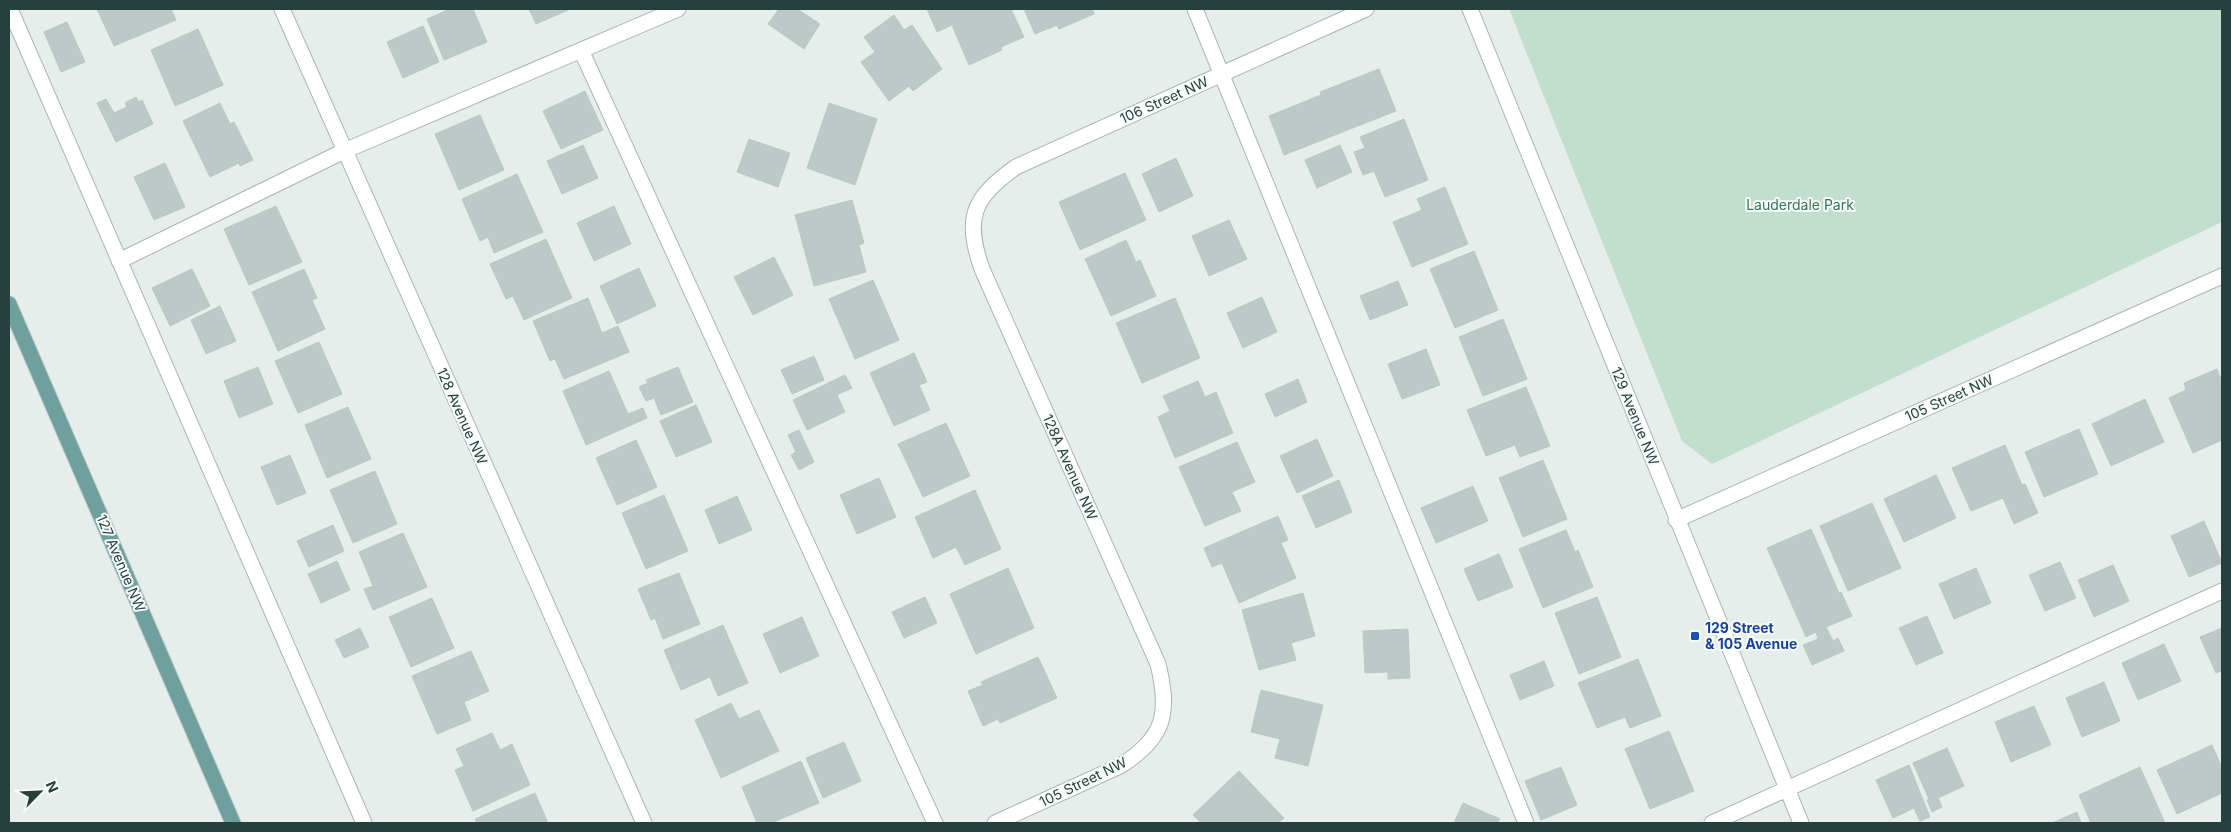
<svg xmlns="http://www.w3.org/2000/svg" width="2231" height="832" font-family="Inter,sans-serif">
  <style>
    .green { fill: #c1dece }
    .building { fill: #bcc9c6; stroke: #b9c8c5 }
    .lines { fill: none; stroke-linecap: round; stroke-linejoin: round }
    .minor-casing { stroke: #a9b6b4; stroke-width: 17 }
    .major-casing { stroke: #c2cac9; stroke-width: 17 }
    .minor { stroke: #fff; stroke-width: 15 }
    .major { stroke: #6ea19e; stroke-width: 15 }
    .transit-dot { fill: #1a4fb4; stroke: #f7fbfa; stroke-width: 2 }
    .labels { text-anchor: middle; stroke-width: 4; stroke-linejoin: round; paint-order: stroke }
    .street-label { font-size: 14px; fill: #26403e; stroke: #f7fbfa }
    .park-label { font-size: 14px; fill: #327559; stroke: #f7fbfa }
    .transit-label { font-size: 14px; font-weight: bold; fill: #164399; stroke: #f7fbfa; text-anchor: start }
  </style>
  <rect width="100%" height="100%" fill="#e6eeec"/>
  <!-- green -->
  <path class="green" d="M1509,9H2222V222L1712,464L1682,441Z"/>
  <!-- building -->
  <path class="building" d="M97,9H171L176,20L114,46Z
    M450,9H473L487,42L444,60L427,19Z
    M529,9H568V10L536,24Z
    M779,9H797L820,24L804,49L768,24Z
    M927,9H1011L1024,37L1001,47L1002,50L969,65L952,25L937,32Z
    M1024,9H1092L1094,14L1059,29L1057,25L1035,34Z
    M894,15L904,30L912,25L942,69L913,91L909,86L889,101L861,62L875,52L864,37Z
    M67,22L85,62L61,72L44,32Z
    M423,26L439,62L403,78L387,42Z
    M198,29L223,85L175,106L151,50Z
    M1379,69L1396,111L1284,155L1269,116L1321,95L1320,92Z
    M585,91L603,130L561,149L543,111Z
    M136,97L139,102L142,100L153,124L116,142L97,103L106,99L114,113L127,107L125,103Z
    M220,103L230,124L234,122L253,160L240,166L239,163L210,177L183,121Z
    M829,103L877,119L855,185L807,168Z
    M480,115L504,170L459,190L435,134Z
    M1404,119L1428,180L1385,197L1374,171L1363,175L1354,152L1365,148L1360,137Z
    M749,139L790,153L778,187L737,172Z
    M583,145L598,178L562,194L547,161Z
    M1340,145L1352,172L1317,188L1305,160Z
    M1176,158L1193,196L1159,212L1142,174Z
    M165,163L185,207L154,220L134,177Z
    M1125,173L1146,220L1080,250L1059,202Z
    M517,174L543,232L494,253L488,237L480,241L462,199Z
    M1445,187L1468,244L1412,267L1393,222L1422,210L1417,199Z
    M852,200L864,243L859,245L866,272L814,286L795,215Z
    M276,206L302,262L249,285L224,229Z
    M614,206L631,244L594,261L577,223Z
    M1229,220L1247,259L1209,276L1192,236Z
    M546,239L572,298L524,320L513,296L506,299L490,264Z
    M1126,240L1136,262L1140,260L1156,296L1111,316L1085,259Z
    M1474,251L1498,310L1455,328L1430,269Z
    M774,257L793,295L753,315L734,277Z
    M639,268L656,306L617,324L600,286Z
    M192,269L210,306L170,326L152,288Z
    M304,269L317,298L312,300L325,329L278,351L252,292Z
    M873,280L899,340L855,359L829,299Z
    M1398,281L1408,305L1370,320L1360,296Z
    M1262,297L1277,332L1243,348L1227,313Z
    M588,298L602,333L618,326L629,352L564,379L555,359L550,361L533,321Z
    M1175,298L1200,358L1142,383L1116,323Z
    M220,306L236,341L206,354L191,320Z
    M1503,319L1527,379L1483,396L1459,337Z
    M319,342L342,394L298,413L275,361Z
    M1426,349L1440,385L1402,399L1388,364Z
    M914,353L927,382L919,385L930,410L894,426L870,373Z
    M814,356L824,380L792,394L781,370Z
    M258,367L273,404L239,418L224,381Z
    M678,367L693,402L661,415L654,398L646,401L639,387L648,383L646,380Z
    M2217,369L2222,382V440L2193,453L2169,398L2186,390L2184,383Z
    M609,371L628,414L643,408L647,418L586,445L563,391Z
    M845,375L852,388L837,395L845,412L807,430L793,400Z
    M1298,379L1307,402L1275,417L1265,394Z
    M1198,381L1205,397L1216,392L1233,433L1175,458L1158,417L1170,411L1163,396Z
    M1526,387L1550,446L1520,457L1515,445L1486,456L1467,410Z
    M2145,399L2164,442L2111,466L2092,424Z
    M696,405L712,442L676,457L660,421Z
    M348,407L371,459L327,478L305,425Z
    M946,423L970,476L923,497L898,444Z
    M2079,429L2098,474L2044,497L2025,452Z
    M799,430L814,462L799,470L791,455L796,452L788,435Z
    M1317,439L1333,476L1297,493L1280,456Z
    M636,440L657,487L617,505L596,458Z
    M1237,442L1255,482L1232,492L1241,511L1205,526L1179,467Z
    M2005,445L2022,485L2025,484L2038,513L2014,524L2003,498L1971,511L1952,468Z
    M290,455L306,493L277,505L261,467Z
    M1543,460L1567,519L1523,537L1499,478Z
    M375,471L397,524L353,543L330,490Z
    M1936,475L1956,518L1904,542L1884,499Z
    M879,478L896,517L857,534L840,495Z
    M1339,480L1352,512L1316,528L1302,496Z
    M1473,486L1488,521L1436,543L1421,508Z
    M975,490L1001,549L965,565L956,547L933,558L915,517Z
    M664,495L688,551L646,569L622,513Z
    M737,496L752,530L719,544L705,510Z
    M1872,503L1901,568L1848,591L1820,526Z
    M1278,516L1288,540L1281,543L1296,578L1239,603L1222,563L1212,567L1204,548Z
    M2204,521L2222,563L2189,577L2171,536Z
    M333,525L344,551L309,567L297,541Z
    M1811,529L1839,593L1841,592L1852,616L1826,627L1833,641L1838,638L1844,651L1812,665L1803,645L1818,639L1816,632L1806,637L1767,548Z
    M1566,530L1575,552L1578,550L1593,587L1543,608L1519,549Z
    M403,533L427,587L373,610L364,589L373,586L359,552Z
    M1499,554L1513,587L1478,601L1464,569Z
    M337,561L350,590L321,603L308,574Z
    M2060,562L2076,598L2045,611L2029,575Z
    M2113,565L2129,601L2094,617L2078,580Z
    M1008,568L1034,628L976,654L950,594Z
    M1976,568L1991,603L1954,619L1939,584Z
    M679,573L700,624L663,639L655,618L651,620L638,589Z
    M1303,593L1315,636L1291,643L1296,660L1259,670L1242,610Z
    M925,597L937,623L904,638L892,612Z
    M1597,597L1621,657L1579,674L1555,613Z
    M432,598L454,648L411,667L389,617Z
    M1927,616L1943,653L1916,665L1899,628Z
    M802,617L819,656L780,673L763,634Z
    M723,625L748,683L718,696L710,677L681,690L664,650Z
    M360,628L369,647L344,658L335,640Z
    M2222,628V671L2216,673L2200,637Z
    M1408,629L1410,678L1388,679V672L1365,673L1363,631Z
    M2164,644L2181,681L2138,700L2122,663Z
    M471,651L489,691L464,702L471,720L437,734L412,676Z
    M1038,657L1057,698L1000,723L998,719L983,726L968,691L983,685L981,682Z
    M1638,659L1661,716L1630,728L1625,717L1597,728L1578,683Z
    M1544,661L1554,686L1520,700L1510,675Z
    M2104,682L2120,721L2082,737L2066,698Z
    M1261,690L1323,705L1308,766L1275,758L1280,739L1251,732Z
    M731,703L739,719L759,710L779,751L721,778L695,720Z
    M2034,706L2051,745L2011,762L1995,722Z
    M1669,731L1694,791L1650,809L1625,749Z
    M492,733L500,750L512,744L530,785L473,811L455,770L464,766L456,749Z
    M844,742L861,781L823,798L806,758Z
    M2212,745L2222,768V793L2177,814L2157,770Z
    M1947,748L1964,786L1938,798L1942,807L1932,812L1927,800L1929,799L1913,763Z
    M801,761L819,803L771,823H757L742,787Z
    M1909,765L1930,817L1920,821L1914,808L1893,818L1876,780Z
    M1561,767L1577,805L1541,820L1525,781Z
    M2140,767L2165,823H2091L2079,795Z
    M1239,771L1284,818L1278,823H1201L1193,815Z
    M535,793L548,823H477L475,819Z
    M1463,803L1500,819L1497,823H1454Z
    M2077,812L2081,823H2052Z"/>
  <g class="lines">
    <defs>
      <path id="minor" d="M10,9L364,823
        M282,9L644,823
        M1195,9L1526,823
        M1470,9L1801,823
        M581,50L935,823
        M119,261L344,151L678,9
        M1676,520L2222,276
        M995,823L1120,766C1165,738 1170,713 1158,664L982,269C964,217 973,198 1016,167L1366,9
        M1712,823L2222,591"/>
      <path id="major" d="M9,304L233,823"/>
    </defs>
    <!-- minor casing -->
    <use href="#minor" class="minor-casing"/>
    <!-- major casing -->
    <use href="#major" class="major-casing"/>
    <!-- minor -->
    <use href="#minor" class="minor"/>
    <!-- major -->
    <use href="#major" class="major"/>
  </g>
  <!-- markers -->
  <rect class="transit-dot" x="1690" y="631" width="10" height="10" rx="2.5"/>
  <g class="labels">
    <!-- street labels -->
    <g class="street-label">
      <text transform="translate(1164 100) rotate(-24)" y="5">106 Street NW</text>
      <text transform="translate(1949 398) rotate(-24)" y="5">105 Street NW</text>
      <text transform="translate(462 416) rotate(66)" y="5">128 Avenue NW</text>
      <text transform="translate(1635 416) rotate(68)" y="5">129 Avenue NW</text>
      <text transform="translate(1070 467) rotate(66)" y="5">128A Avenue NW</text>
      <text transform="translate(121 563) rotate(67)" y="5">127 Avenue NW</text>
      <text transform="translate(1083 782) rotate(-26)" y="5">105 Street NW</text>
    </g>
    <!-- park labels -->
    <g class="park-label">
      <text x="1800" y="210">Lauderdale Park</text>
    </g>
    <!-- transit labels -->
    <g class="transit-label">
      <text x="1705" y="633">129 Street<tspan x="1705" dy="16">&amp; 105 Avenue</tspan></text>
    </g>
  </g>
  <!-- border -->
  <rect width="2231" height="832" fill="none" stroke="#26403e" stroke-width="20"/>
  <!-- north arrow -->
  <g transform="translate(40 792) rotate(66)" stroke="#f7fbfa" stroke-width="4" paint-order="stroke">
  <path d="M0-4L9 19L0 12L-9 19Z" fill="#26403e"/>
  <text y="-8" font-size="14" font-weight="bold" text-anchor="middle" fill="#26403e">N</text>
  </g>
</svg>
